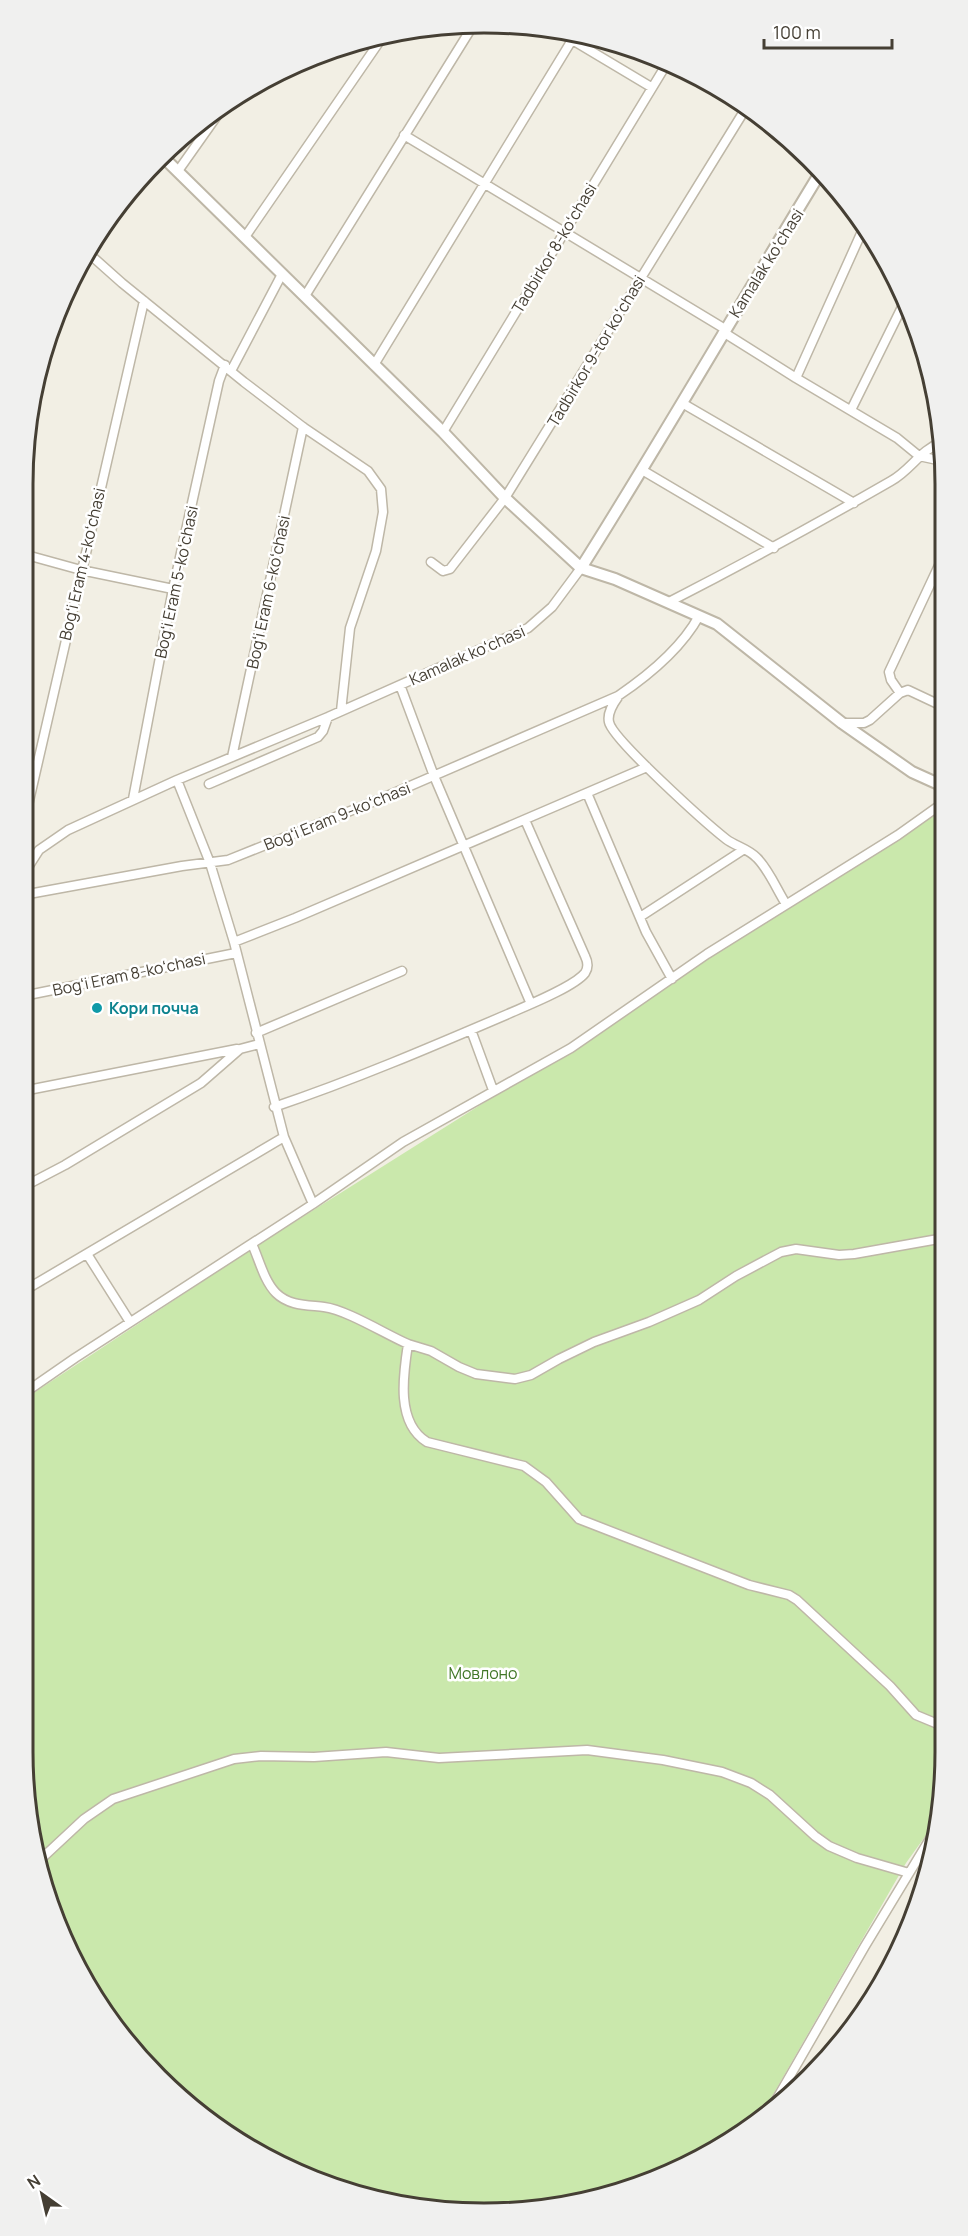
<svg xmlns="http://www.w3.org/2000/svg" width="968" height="2236" font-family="Manrope,sans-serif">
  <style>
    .green { fill: #cae8ac }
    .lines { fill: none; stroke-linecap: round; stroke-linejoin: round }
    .minor-casing { stroke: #beb7a7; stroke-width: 11 }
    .tertiary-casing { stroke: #beb7a7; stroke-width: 14 }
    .minor { stroke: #fff; stroke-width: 8 }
    .tertiary { stroke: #fff; stroke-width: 10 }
    .culture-dot { fill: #0f9aa8; stroke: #fff; stroke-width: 2 }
    .labels { text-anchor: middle; stroke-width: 5; stroke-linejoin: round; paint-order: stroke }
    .street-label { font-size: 16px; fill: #453f34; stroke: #fff }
    .culture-label { font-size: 16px; font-weight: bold; fill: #0d838f; stroke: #fff; text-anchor: start }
    .park-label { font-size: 16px; fill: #417727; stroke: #fff }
    .rim { fill: none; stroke: #453f34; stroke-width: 3 }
  </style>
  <rect width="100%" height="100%" fill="#f2efe4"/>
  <!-- green -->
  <path class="green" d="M943,804L945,1752L934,1824L906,1863L763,2112L714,2152L632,2189L545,2210L394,2205L254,2152L137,2056L84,1982L47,1901L23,1752V1400L250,1250L623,1015L688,965Z"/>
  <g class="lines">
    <defs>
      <path id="minor" d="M554,29L651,87
        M404,135L725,329
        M178,171L226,103
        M245,237L384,35
        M86,251L122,283L244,382L303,427L368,471L381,489L383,512L376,551L350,628L341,711
        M305,296L474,24
        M723,332L796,378L897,438L919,456L942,461
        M374,365L572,40
        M231,371L282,274
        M796,378L864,227
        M682,403L854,503
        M851,410L906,299
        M443,432L666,65
        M642,470L774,548
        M23,554L81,570L173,589
        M431,562L443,571L450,569L505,498L746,108
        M669,602C745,563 818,523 891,481C911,470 920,450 942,442
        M400,685L434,776L531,1004
        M900,693L891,680L889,672L942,559
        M618,697C613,704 607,713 609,722C612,739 707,824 726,839C735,846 749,849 757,858C769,870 777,890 786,904
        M843,723H864L870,720L900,693L908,690L942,706
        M232,757L303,427
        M177,780L210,863L234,942L284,1137L313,1204
        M209,784L318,737L323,731L328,717
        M587,793L646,932L672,979
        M133,799L173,589L219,381L225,365
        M23,827L144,301
        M23,875L39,850L68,830L177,780L328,717L528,628L552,607L581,568
        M23,895L182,866L228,860L380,799L618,696C649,675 681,649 699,616
        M640,917L743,850
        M234,942L295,918L647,767
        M23,996L236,953
        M471,1030L493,1090
        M256,1033L402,971
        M23,1091L237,1049
        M274,1107C354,1080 431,1047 508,1014C526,1006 574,987 585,973C589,967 588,962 585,956L525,820
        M23,1187L65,1165L201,1083L240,1049L259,1044
        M944,1238L854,1254L839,1255L796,1249L781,1252L736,1276L699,1300L649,1322L594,1342L559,1359L531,1375L515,1379L476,1374L459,1367L431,1351L408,1344C403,1376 396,1423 427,1442L524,1466L546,1482L579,1519L749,1585L789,1595L797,1600L890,1686L916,1715L945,1727
        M252,1244C259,1259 264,1281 276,1293C289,1306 308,1305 324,1307C347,1310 385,1334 408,1344
        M87,1254L130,1322
        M32,1286L284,1137
        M23,1394L75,1358L313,1204L403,1142L571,1048L707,954L898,835L943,803
        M40,1860L84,1819L113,1799L234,1759L261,1756L314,1757L386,1752L439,1758L587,1750L663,1760L722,1772L751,1783L770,1795L815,1836L829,1846L857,1858L909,1873
        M775,2102L865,1946L931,1837"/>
      <path id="tertiary" d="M162,156L443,432L505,498L581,568L615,579L717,624L842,723L912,772L943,786
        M581,568C663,438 740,304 820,173"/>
    </defs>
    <!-- minor casing -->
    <use href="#minor" class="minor-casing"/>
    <!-- tertiary casing -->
    <use href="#tertiary" class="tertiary-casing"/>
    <!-- minor -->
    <use href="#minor" class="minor"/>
    <!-- tertiary -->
    <use href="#tertiary" class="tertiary"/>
  </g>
  <!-- markers -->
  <circle class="culture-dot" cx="97" cy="1008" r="6"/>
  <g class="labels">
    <!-- street labels -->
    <g class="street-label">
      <text transform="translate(554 248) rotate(-59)" y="6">Tadbirkor 8-koʻchasi</text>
      <text transform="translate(766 263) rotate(-58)" y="6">Kamalak koʻchasi</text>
      <text transform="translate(596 351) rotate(-59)" y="6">Tadbirkor 9-tor koʻchasi</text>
      <text transform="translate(82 564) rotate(-77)" y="6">Bogʻi Eram 4-koʻchasi</text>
      <text transform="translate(176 582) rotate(-78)" y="6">Bogʻi Eram 5-koʻchasi</text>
      <text transform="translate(268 592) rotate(-78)" y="6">Bogʻi Eram 6-koʻchasi</text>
      <text transform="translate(467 655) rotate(-24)" y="6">Kamalak koʻchasi</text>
      <text transform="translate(337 816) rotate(-22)" y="6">Bogʻi Eram 9-koʻchasi</text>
      <text transform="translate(129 974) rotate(-12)" y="6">Bogʻi Eram 8-koʻchasi</text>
    </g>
    <!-- culture labels -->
    <g class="culture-label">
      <text x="109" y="1014">Кори почча</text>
    </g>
    <!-- park labels -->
    <g class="park-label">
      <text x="483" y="1679">Мовлоно</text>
    </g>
  </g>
  <!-- crop -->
  <path d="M0 0H968V2236H0ZM484 33H484A451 451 0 0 1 935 484V1752A451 451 0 0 1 484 2203H484A451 451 0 0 1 33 1752V484A451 451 0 0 1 484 33Z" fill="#f0f0ef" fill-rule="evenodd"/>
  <path class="rim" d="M484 33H484A451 451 0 0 1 935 484V1752A451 451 0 0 1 484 2203H484A451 451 0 0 1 33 1752V484A451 451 0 0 1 484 33Z"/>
  <!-- north arrow -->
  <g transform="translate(42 2194) rotate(326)" stroke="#ffffff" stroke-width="4.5" paint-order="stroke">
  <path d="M0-4.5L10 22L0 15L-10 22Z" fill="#453f34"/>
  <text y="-9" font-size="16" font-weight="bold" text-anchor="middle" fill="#453f34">N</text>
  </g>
  <!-- scale -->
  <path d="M764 39v9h128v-9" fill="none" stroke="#453f34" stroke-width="3"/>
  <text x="773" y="39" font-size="18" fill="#453f34" stroke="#ffffff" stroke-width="4.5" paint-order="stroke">100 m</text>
</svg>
